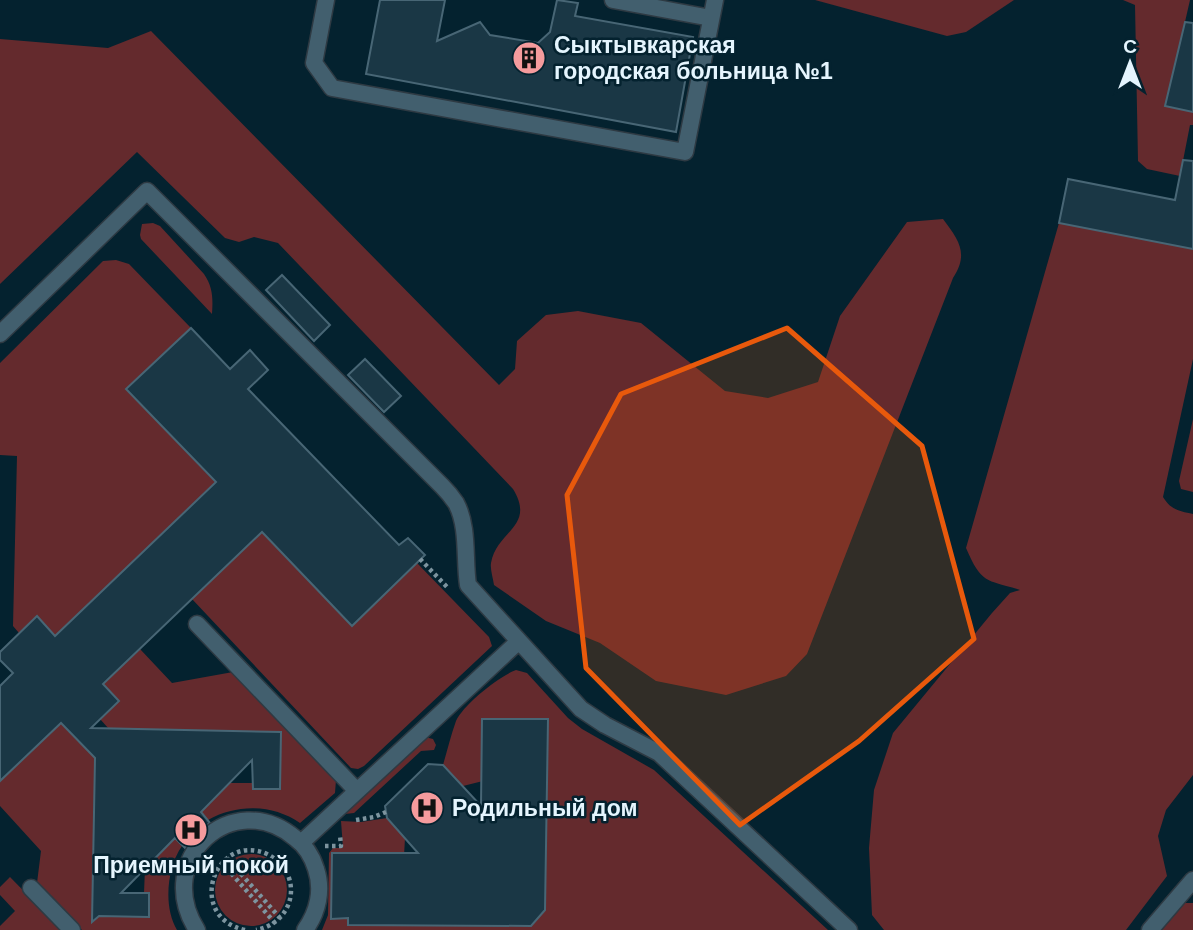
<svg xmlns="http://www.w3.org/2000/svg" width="1193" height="930" font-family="Arial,sans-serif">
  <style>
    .green { fill: #642a2d }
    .building { fill: #1a3745; stroke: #486675; stroke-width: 2 }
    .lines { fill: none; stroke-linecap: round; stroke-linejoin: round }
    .lane-casing { stroke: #2e3a43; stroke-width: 19 }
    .path { stroke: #7d949f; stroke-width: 4.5; stroke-dasharray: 3.5 3.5; stroke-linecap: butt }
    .lane { stroke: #425f6e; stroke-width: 16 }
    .marked { fill: #e8590c; fill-opacity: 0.2; stroke: #e8590c; stroke-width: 5; stroke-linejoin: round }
    .labels { text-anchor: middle; stroke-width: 5; stroke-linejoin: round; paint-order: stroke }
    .poi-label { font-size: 23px; font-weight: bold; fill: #e5f5fe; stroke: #04222f; text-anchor: start }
  </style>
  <rect width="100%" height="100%" fill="#04222f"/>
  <!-- green -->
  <path class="green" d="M815,0H1014L966,32L947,36Z
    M1123,0H1190L1166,105L1193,112V125H1190L1180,176L1147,169L1138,161L1135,5Z
    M151,31L499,385L515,369L517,341L546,315L578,311L641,323L725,391L768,398L818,382L840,316L907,222L943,219C959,240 969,254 953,278L807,654L786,676L726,695L656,681L600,643L546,621L494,585C493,578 490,569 491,563C497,530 536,527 513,489L278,243L254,237L239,242L225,238L137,152L0,284V39L108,48Z
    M153,223L160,226L204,274C213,287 213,299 212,314L141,239L140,235L142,224Z
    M1059,223L1193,249V359L1163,497C1171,510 1179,511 1193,514V775L1166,810L1158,836L1167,876L1126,930H884L872,915L869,848L874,790L893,733L992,613L1010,593L1020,590C986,579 982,585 966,548Z
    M116,260L129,264L191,328L126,389L220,487L206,492L55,636L37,617L19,633L13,626L17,456L0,455V363L103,261Z
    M1193,419V492L1181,489L1179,481Z
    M258,527L417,563L489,637L492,646L364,766L358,769L351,768L192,599Z
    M140,649L172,683L233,672L336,780L335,793L300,823C272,804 237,804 208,820L200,812L230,783H253V789L281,732L109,729L100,719L119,701L103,684Z
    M516,670L527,673L568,718L582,729L654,770L828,930H322L328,915L329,853L333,848H343L341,821L361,822L387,818L405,838L404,856L378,853H332V919L348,918V925L531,926L545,910L548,720L482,719L483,781L463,786L443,765C447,751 451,735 456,721C463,705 499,676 516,670Z
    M54,716L78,740L88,731L95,739L92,915L149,893H144L145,868L175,838L182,846C167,867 163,907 177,930H82L37,883L41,851L0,806V781L55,729Z
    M425,737L433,739L436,745L434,750L421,751L354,813L345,814L344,812Z
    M215 890a36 36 0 1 1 72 0a36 36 0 1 1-72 0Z
    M10,877L62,930H0V926L15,911L0,895V887Z
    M1185,903H1193V930H1162Z"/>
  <!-- building -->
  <path class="building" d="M380,0H445L437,41L480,22L490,35L538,43L550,32L557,0L578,3L575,16L693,37L676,132L366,74Z
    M1185,22L1193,23V112L1165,106Z
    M1183,160L1193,161V249L1059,223L1068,179L1175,200Z
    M282,275L330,325L314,341L266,290Z
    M191,328L230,369L250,350L268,370L248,389L399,545L408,538L425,555L352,626L262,532L103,684L119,701L91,728L281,732L280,789H253L252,760L201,812L210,823L198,831L185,848L175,838L121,893H149V917L99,916L92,922L95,758L61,723L0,781V686L13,673L0,660V652L37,616L55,636L216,482L126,389Z
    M365,359L401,396L384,412L348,375Z
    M482,719H548L545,910L531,926L348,925V918L331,919L332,853H418L387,818L385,806L428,764L443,765L481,806Z"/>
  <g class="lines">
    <defs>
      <path id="lane" d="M326,0L314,63L332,88L685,152L715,0
        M613,0L711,18
        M0,334L147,191L442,486C447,491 452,497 456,503C469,527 464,560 468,585L581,709L605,725L659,753L849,930
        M197,624L357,791
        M301,843L519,641
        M31,888L72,930
        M197,930C152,859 233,786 295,838C306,846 312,856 316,869C323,890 318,912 305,930
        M1150,930L1193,880"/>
    </defs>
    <!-- lane casing -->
    <use href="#lane" class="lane-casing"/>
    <!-- path -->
    <path class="path" d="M420,559L448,588
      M356,820L374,817L386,812
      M325,846H341L340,835
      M227,858L280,918
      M222,863L275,923
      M245,930C185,917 214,831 267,854C277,859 285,867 289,878C297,903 280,926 256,930"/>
    <!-- lane -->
    <use href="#lane" class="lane"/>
  </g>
  <!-- marked area -->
  <path class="marked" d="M787,328L922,446L974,639L859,741L740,825L586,668L567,495L621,394Z"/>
  <!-- icons -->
  <defs>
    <symbol id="building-disc" viewBox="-11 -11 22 22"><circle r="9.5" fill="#f59b9d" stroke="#04222f"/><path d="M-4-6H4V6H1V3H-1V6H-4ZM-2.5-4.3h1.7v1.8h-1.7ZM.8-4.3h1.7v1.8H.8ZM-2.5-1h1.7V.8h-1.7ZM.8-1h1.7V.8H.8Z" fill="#111"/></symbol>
    <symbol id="hospital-disc" viewBox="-11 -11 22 22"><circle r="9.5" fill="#f59b9d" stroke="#04222f"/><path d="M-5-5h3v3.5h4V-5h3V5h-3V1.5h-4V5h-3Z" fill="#111"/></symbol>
  </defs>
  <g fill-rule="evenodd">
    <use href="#building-disc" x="510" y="39" width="38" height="38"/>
    <use href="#hospital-disc" x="408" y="789" width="38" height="38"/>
    <use href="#hospital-disc" x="172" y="811" width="38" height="38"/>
  </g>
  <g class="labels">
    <!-- poi labels -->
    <g class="poi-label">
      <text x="554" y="53">Сыктывкарская<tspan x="554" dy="26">городская больница №1</tspan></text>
      <text x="452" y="816">Родильный дом</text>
      <text x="191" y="873" text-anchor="middle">Приемный покой</text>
    </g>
  </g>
  <!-- north arrow -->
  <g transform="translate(1130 63)" stroke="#04222f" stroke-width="5" paint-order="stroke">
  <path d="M0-5L12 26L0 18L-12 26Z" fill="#e5f5fe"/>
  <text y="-10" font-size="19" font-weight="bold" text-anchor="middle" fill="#e5f5fe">С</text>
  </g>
</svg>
